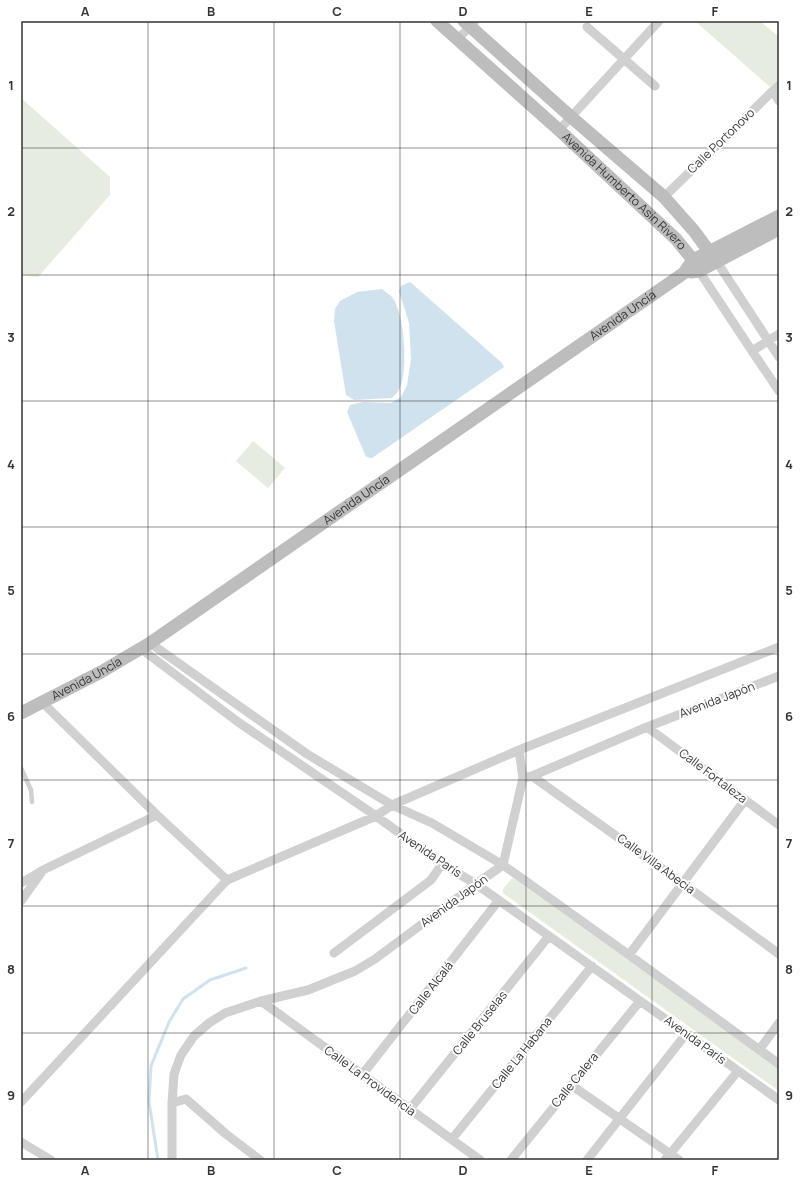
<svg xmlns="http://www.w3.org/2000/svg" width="800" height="1181" font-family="Manrope,sans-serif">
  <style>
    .green { fill: #e6ecdf }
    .water { fill: #cfe2ee }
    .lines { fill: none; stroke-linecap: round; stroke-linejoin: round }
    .stream { stroke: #cfe2ee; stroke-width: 3 }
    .lane { stroke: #d0d0d0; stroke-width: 4.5 }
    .street { stroke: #d0d0d0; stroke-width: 9 }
    .secondary { stroke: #bdbdbd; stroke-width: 13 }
    .grid { fill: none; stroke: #333; stroke-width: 1; stroke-opacity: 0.55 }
    .labels { text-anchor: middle; stroke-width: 4; stroke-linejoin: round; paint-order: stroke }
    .street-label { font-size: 12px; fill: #333; stroke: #fff }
    .neatline { fill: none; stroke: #333; stroke-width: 1.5 }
    .grid-label { font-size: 13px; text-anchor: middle; font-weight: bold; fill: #333 }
  </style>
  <rect width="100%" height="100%" fill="#fff"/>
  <!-- green -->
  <path class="green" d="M695,21H760L779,37V78L770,87Z
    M21,98L110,177V195L38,277L21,275Z
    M253,441L285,468L268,488L236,461Z
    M512,878L516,880L779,1068V1091L504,894L503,893V889Z"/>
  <!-- water -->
  <path class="water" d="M410,282L502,363L504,367L372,458L366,457L347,412L350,405L363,402L391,403L401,397L407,385L411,359L409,323L399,291L401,286Z
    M382,289C385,292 389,294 392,297C405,314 408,369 400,388C398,392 395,395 392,398L354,400L346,395L334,321L335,309L340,301L357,292Z"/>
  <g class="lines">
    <!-- stream -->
    <path class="stream" d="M158,1160L149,1102L151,1066L169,1022L183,999L210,980L246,968"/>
    <!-- lane -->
    <path class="lane" d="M21,768L31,790L32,802"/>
    <!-- street -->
    <path class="street" d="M587,27L655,86
      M457,40L475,21
      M773,91L779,101
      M559,130L659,21
      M664,197L779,85
      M717,262L779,357
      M699,271L752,351L779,391
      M752,351L779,334
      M150,643L307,754L392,805L432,823L503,865L629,955L779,1064
      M140,648L238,722L376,816L442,864L476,884L779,1100
      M43,703L157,815L227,880
      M647,727L779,825
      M519,750L523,778
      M532,776L682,883L779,954
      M21,883L43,870L157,815
      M21,901L41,873
      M334,953L431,880L442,864
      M629,955L745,800
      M261,1001L480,1160
      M759,1050L779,1023
      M362,1075L499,900
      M571,1085L679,1160
      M21,1102L227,880L376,816L392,805L519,750L779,647
      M172,1103L186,1099L226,1134L260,1160
      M410,1109L549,936
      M452,1139L592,966
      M21,1142L51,1160
      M172,1160V1103L174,1074L181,1055L194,1036L209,1023L225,1013L261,1001L308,990L355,971L375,959L476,884L503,865L523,778L532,776L647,727L779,676
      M511,1160L640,1001
      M587,1160L686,1034
      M665,1160L738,1071"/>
    <!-- secondary -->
    <g class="secondary">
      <path id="s1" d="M437,21L559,130L676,239L693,260L699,271"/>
      <path d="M464,21L571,117L664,197L694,231L717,262"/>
      <path d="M691,272L699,271L779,229"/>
      <path id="s2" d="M21,713L101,672L150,643L684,273L693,260L779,216"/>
    </g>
  </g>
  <!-- grid -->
  <path class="grid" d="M148,21V1160M274,21V1160M400,21V1160M526,21V1160M652,21V1160M21,148H779M21,275H779M21,401H779M21,527H779M21,654H779M21,780H779M21,906H779M21,1033H779"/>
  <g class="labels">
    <!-- street labels -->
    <g class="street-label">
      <text transform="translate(721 141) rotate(-44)" y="4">Calle Portonovo</text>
      <text dy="4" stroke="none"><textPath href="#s1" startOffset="253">Avenida Humberto Asín Rivero</textPath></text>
      <text dy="4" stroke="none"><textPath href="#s2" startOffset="722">Avenida Uncía</textPath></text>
      <text dy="4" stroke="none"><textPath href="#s2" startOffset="398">Avenida Uncía</textPath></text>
      <text dy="4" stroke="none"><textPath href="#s2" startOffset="74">Avenida Uncía</textPath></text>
      <text transform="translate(717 700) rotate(-21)" y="4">Avenida Japón</text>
      <text transform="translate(713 776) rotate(37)" y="4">Calle Fortaleza</text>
      <text transform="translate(430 854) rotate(34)" y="4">Avenida París</text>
      <text transform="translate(656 864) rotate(36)" y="4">Calle Villa Abecia</text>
      <text transform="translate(454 901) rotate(-36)" y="4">Avenida Japón</text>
      <text transform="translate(431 988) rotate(-52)" y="4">Calle Alcalá</text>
      <text transform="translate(480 1023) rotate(-51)" y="4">Calle Bruselas</text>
      <text transform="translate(695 1040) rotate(36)" y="4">Avenida París</text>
      <text transform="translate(522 1053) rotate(-51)" y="4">Calle La Habana</text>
      <text transform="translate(575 1080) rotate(-51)" y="4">Calle Calera</text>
      <text transform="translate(370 1081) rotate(36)" y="4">Calle La Providencia</text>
    </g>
  </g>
  <!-- border -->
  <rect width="800" height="1181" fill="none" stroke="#ffffff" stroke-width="44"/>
  <rect x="22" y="22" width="756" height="1137" class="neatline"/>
  <g class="grid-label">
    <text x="85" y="16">A</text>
    <text x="211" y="16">B</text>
    <text x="337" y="16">C</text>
    <text x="463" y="16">D</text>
    <text x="589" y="16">E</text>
    <text x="715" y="16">F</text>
    <text x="11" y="90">1</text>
    <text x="789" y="90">1</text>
    <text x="11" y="216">2</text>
    <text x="789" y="216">2</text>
    <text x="11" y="342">3</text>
    <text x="789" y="342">3</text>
    <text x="11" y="469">4</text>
    <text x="789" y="469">4</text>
    <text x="11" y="595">5</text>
    <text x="789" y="595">5</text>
    <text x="11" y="721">6</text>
    <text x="789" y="721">6</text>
    <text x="11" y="848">7</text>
    <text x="789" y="848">7</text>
    <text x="11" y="974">8</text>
    <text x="789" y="974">8</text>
    <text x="11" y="1100">9</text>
    <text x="789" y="1100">9</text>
    <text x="85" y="1175">A</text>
    <text x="211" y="1175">B</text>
    <text x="337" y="1175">C</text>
    <text x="463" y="1175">D</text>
    <text x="589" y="1175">E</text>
    <text x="715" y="1175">F</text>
  </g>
</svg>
